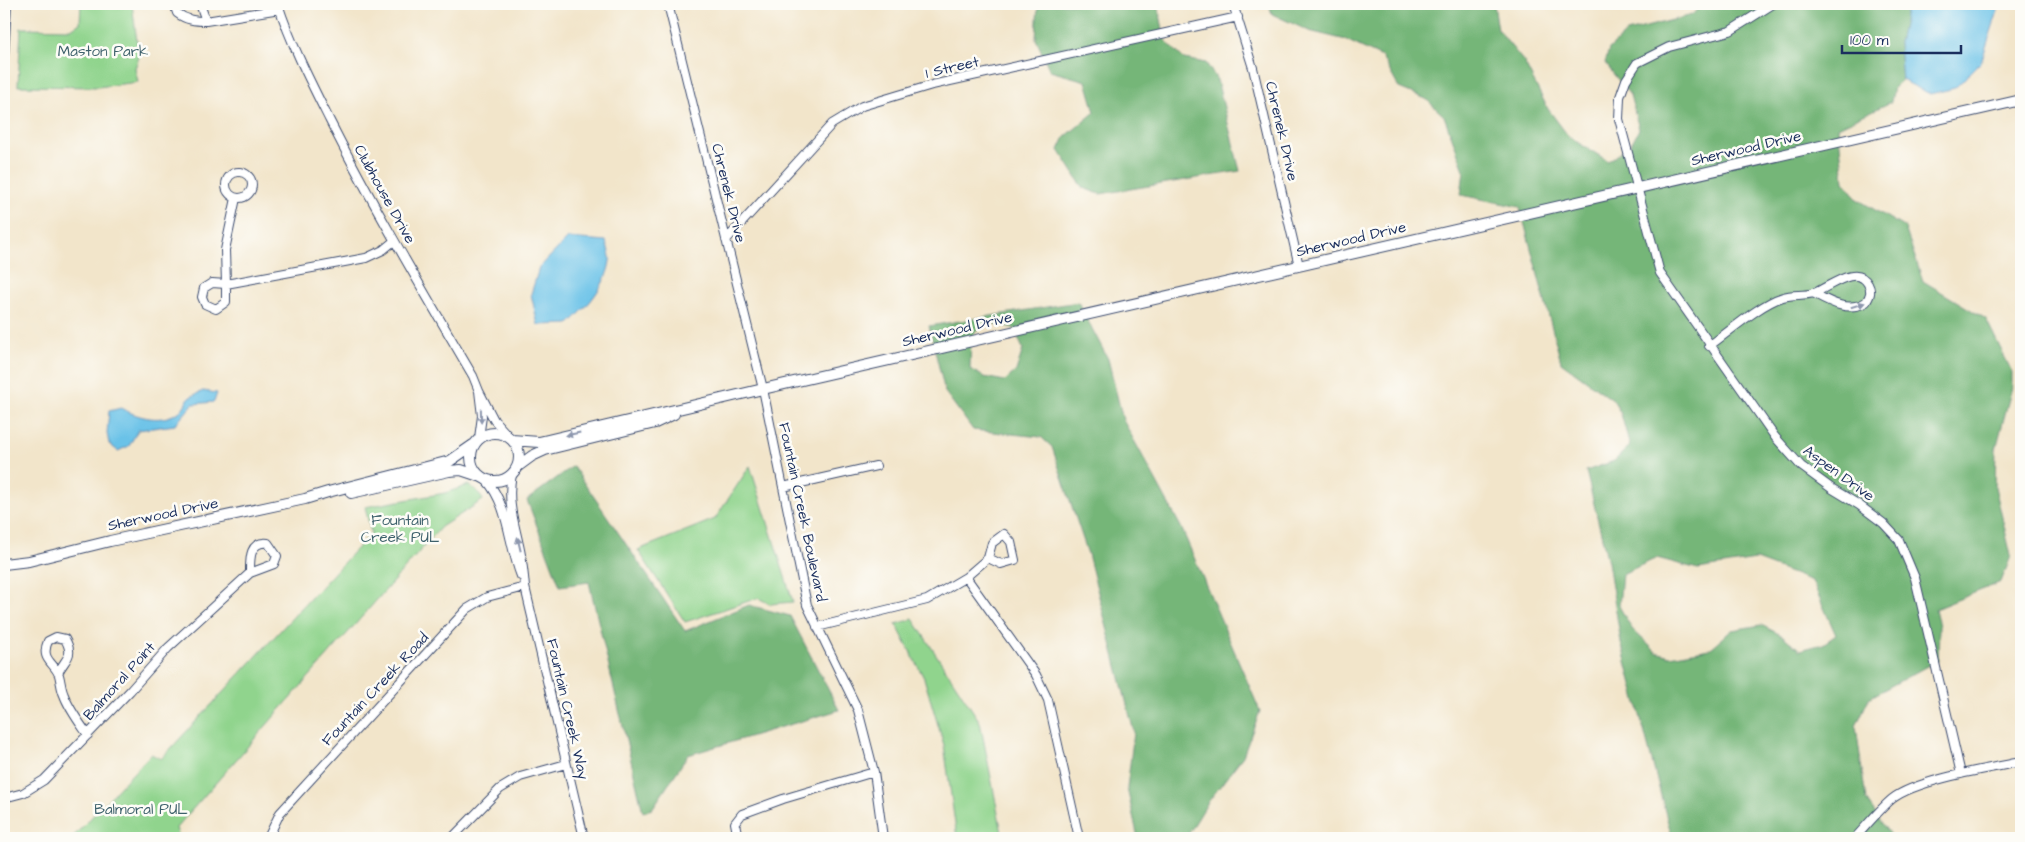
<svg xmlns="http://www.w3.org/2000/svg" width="2025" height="842" font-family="'Architects Daughter',sans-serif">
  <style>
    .green { fill: #90d48d; stroke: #568276 }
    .forest { fill: #74b678; stroke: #48726b; fill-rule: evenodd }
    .water { fill: #6bc2e8; stroke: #4378a3 }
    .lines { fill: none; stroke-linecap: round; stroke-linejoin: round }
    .minor-casing { stroke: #3b4a6e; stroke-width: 10 }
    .tertiary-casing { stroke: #3b4a6e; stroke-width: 12 }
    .minor { stroke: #fff; stroke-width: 8 }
    .tertiary { stroke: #fff; stroke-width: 10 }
    .oneway { fill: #8d97ae }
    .labels { text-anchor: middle; stroke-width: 5; stroke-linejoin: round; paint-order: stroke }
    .park-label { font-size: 15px; fill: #3e616c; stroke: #fdfcf7 }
    .street-label { font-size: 15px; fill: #1b2f5e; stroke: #fdfcf7 }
  </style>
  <rect width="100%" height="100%" fill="#fdfcf7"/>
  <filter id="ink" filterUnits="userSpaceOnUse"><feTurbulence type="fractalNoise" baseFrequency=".02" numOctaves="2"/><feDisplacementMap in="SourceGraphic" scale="10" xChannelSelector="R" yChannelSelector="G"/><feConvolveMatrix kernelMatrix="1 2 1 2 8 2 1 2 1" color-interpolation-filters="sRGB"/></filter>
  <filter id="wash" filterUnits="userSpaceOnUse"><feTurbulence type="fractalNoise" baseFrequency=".0096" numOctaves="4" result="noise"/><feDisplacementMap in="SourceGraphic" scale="20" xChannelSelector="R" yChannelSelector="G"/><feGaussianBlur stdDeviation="1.12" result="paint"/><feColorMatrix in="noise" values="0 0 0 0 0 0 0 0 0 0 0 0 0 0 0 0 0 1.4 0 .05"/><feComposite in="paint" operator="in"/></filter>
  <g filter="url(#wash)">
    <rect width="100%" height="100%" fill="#f2e5ca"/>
    <!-- green -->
    <path class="green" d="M81,4H132L139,57L135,68L138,82L98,87L18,86L21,28L71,29L80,23Z
      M750,466L793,602L770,604L758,598L685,622L638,550L715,519Z
      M469,485L477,491L483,500L441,527L176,828L179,838H72L151,754L161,759L371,533L365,507L445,493Z
      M913,619L980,722L1003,838H957L944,745L924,678L896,624Z"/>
    <!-- forest -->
    <path class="forest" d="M1038,4H1158L1165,40L1184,59L1206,63L1217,80L1240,171L1100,194L1083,188L1059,150L1065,137L1095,112L1086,81L1050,71L1036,39Z
      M1269,4H1494L1498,30L1524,62L1548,109L1569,137L1608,161L1630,146L1639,129L1630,95L1605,63L1609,49L1627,32L1692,15L1702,4H1908L1899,43L1902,80L1894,87L1891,102L1838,127L1844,181L1857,199L1905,228L1923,281L1986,319L2012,372V387L1996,449L1995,487L2011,556L2001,582L1935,609L1939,626L1938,660L1869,698L1856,726L1866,800L1892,838H1672L1621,642L1608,562L1586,471L1614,461L1630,446L1621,414L1614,401L1561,362L1520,207L1461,195L1464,170L1444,116L1426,99L1399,88L1382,57L1346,40L1309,31L1272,14ZM1657,558L1698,569L1756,560L1812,581L1836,635L1823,644L1800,650L1783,636L1761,625L1732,630L1710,649L1670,656L1656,652L1632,629L1619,606L1622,574Z
      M1078,302L1108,359L1123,420L1181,527L1260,711L1243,756L1208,802L1186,838H1138L1127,788L1134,732L1088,554L1052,447L1041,437L973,430L945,392L929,326ZM986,322L1014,328L1023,349L1016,371L1005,381L984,377L970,369L971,337Z
      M573,466L685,631L749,605L790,616L839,710L688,755L652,809L643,812L589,582L560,586L527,500Z"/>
    <!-- water -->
    <path class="water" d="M1908,4H1998L1997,14L1981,62L1955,88L1930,94L1902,80L1899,43Z
      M568,238L606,241C607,247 611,255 610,261C607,285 586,308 569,324L538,325L531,294L539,268Z
      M203,391L217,393L214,402L193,404L175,425L138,430L129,446L118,451L109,444L107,433L109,411L121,408C139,418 162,424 180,411C184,408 186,402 189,398C193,395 199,393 203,391Z"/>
  </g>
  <g filter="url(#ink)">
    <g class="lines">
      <defs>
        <path id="minor" d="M174,4L177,13C186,20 195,21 206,21L280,9
          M200,4L206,21
          M278,4C291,44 311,83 330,121C374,208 424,292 473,376L479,391
          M668,4L763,389L807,605L858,710L874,772L883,838
          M1233,4L1253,68L1299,266
          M1773,4L1730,31L1669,47L1637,63L1626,80L1620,97L1619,119L1660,273L1775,437L1801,466L1831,488L1859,505L1883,523L1899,540L1915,578L1961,774
          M4,57L7,4
          M226 185a13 13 0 1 1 26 0a13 13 0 1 1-26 0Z
          M236,198L225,250L226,284L366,258L383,250L394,241
          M726,240L832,124L862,106L932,85L1238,17
          M212,283L226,284V302L216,309L205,304L202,297L204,288Z
          M1709,346C1729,332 1760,304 1783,297C1793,294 1804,296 1814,293C1828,288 1857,263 1868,284C1872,291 1870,296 1866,302C1848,313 1830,302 1813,293
          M479,438L482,416L479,391L494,420L512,440
          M512,474C506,504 516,527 521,555C523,566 524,576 525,587L584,838
          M486,480C509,505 508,544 521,576
          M783,487L876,466
          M966,577L1036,675L1048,700L1079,838
          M817,627L927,600L966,577L988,558L992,543L1004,534L1011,542L1015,560L1001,564L988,558
          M58,673C65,658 75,657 65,639L56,637L48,641C40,660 54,662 59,675C61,682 61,689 64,695C69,709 79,722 88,735
          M4,798L23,793L44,780L130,691L168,648L250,573L274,564L277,556L268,543C249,541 250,559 250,573
          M268,838L280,813L467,609L487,597L525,587
          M452,838L500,789L520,777L566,764
          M738,838L735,823L742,814L783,799L874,772
          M1855,838C1867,825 1879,810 1892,799C1915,780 1990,768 2021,762"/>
        <path id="tertiary" d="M471 457a24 24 0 1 1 48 0a24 24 0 1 1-48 0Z
          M512,440L539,442L763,389L2021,100
          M517,467L532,456L545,450L655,423L674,414
          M351,493L449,471L461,470L479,476
          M4,564L29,561L110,541L305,499L328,492L450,461L473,445"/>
      </defs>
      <!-- minor casing -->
      <use href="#minor" class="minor-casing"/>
      <!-- tertiary casing -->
      <use href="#tertiary" class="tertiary-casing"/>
      <!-- minor -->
      <use href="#minor" class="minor"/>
      <!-- tertiary -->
      <use href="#tertiary" class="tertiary"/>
    </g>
    <!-- one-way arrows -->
    <defs><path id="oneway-solid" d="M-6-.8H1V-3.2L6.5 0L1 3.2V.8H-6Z" transform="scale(1.25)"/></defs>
    <g class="oneway">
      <use href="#oneway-solid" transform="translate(1858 305) rotate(-17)"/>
      <use href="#oneway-solid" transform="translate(481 416) rotate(89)"/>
      <use href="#oneway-solid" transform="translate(573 434) rotate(168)"/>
      <use href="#oneway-solid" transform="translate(519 544) rotate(-103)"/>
    </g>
  </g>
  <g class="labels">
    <!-- park labels -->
    <g class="park-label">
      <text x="103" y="56">Maston Park</text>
      <text x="400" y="525">Fountain<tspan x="400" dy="17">Creek PUL</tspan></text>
      <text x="141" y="814">Balmoral PUL</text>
    </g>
    <!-- street labels -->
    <g class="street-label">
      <text transform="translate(952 67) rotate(-13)" y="5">1 Street</text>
      <text transform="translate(1282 131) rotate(77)" y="5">Chrenek Drive</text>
      <text transform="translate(1746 148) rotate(-13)" y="5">Sherwood Drive</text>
      <text transform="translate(729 193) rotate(76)" y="5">Chrenek Drive</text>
      <text transform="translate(385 194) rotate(61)" y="5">Clubhouse Drive</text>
      <text transform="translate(1351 239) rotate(-13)" y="5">Sherwood Drive</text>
      <text transform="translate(957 329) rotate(-13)" y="5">Sherwood Drive</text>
      <text transform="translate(1839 473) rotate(36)" y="5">Aspen Drive</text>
      <text transform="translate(803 512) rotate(78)" y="5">Fountain Creek Boulevard</text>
      <text transform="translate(163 514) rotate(-12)" y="5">Sherwood Drive</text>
      <text transform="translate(119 681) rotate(-48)" y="5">Balmoral Point</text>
      <text transform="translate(375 689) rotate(-47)" y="5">Fountain Creek Road</text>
      <text transform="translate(568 709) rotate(77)" y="5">Fountain Creek Way</text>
    </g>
  </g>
  <!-- margin -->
  <rect width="2025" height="842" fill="none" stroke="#fdfcf7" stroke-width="20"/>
  <!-- scale -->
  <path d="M1842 45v8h119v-8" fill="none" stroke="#1b2f5e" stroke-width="2.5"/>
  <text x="1850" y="45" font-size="15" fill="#1b2f5e" stroke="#fdfcf7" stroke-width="4" paint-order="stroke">100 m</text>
</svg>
